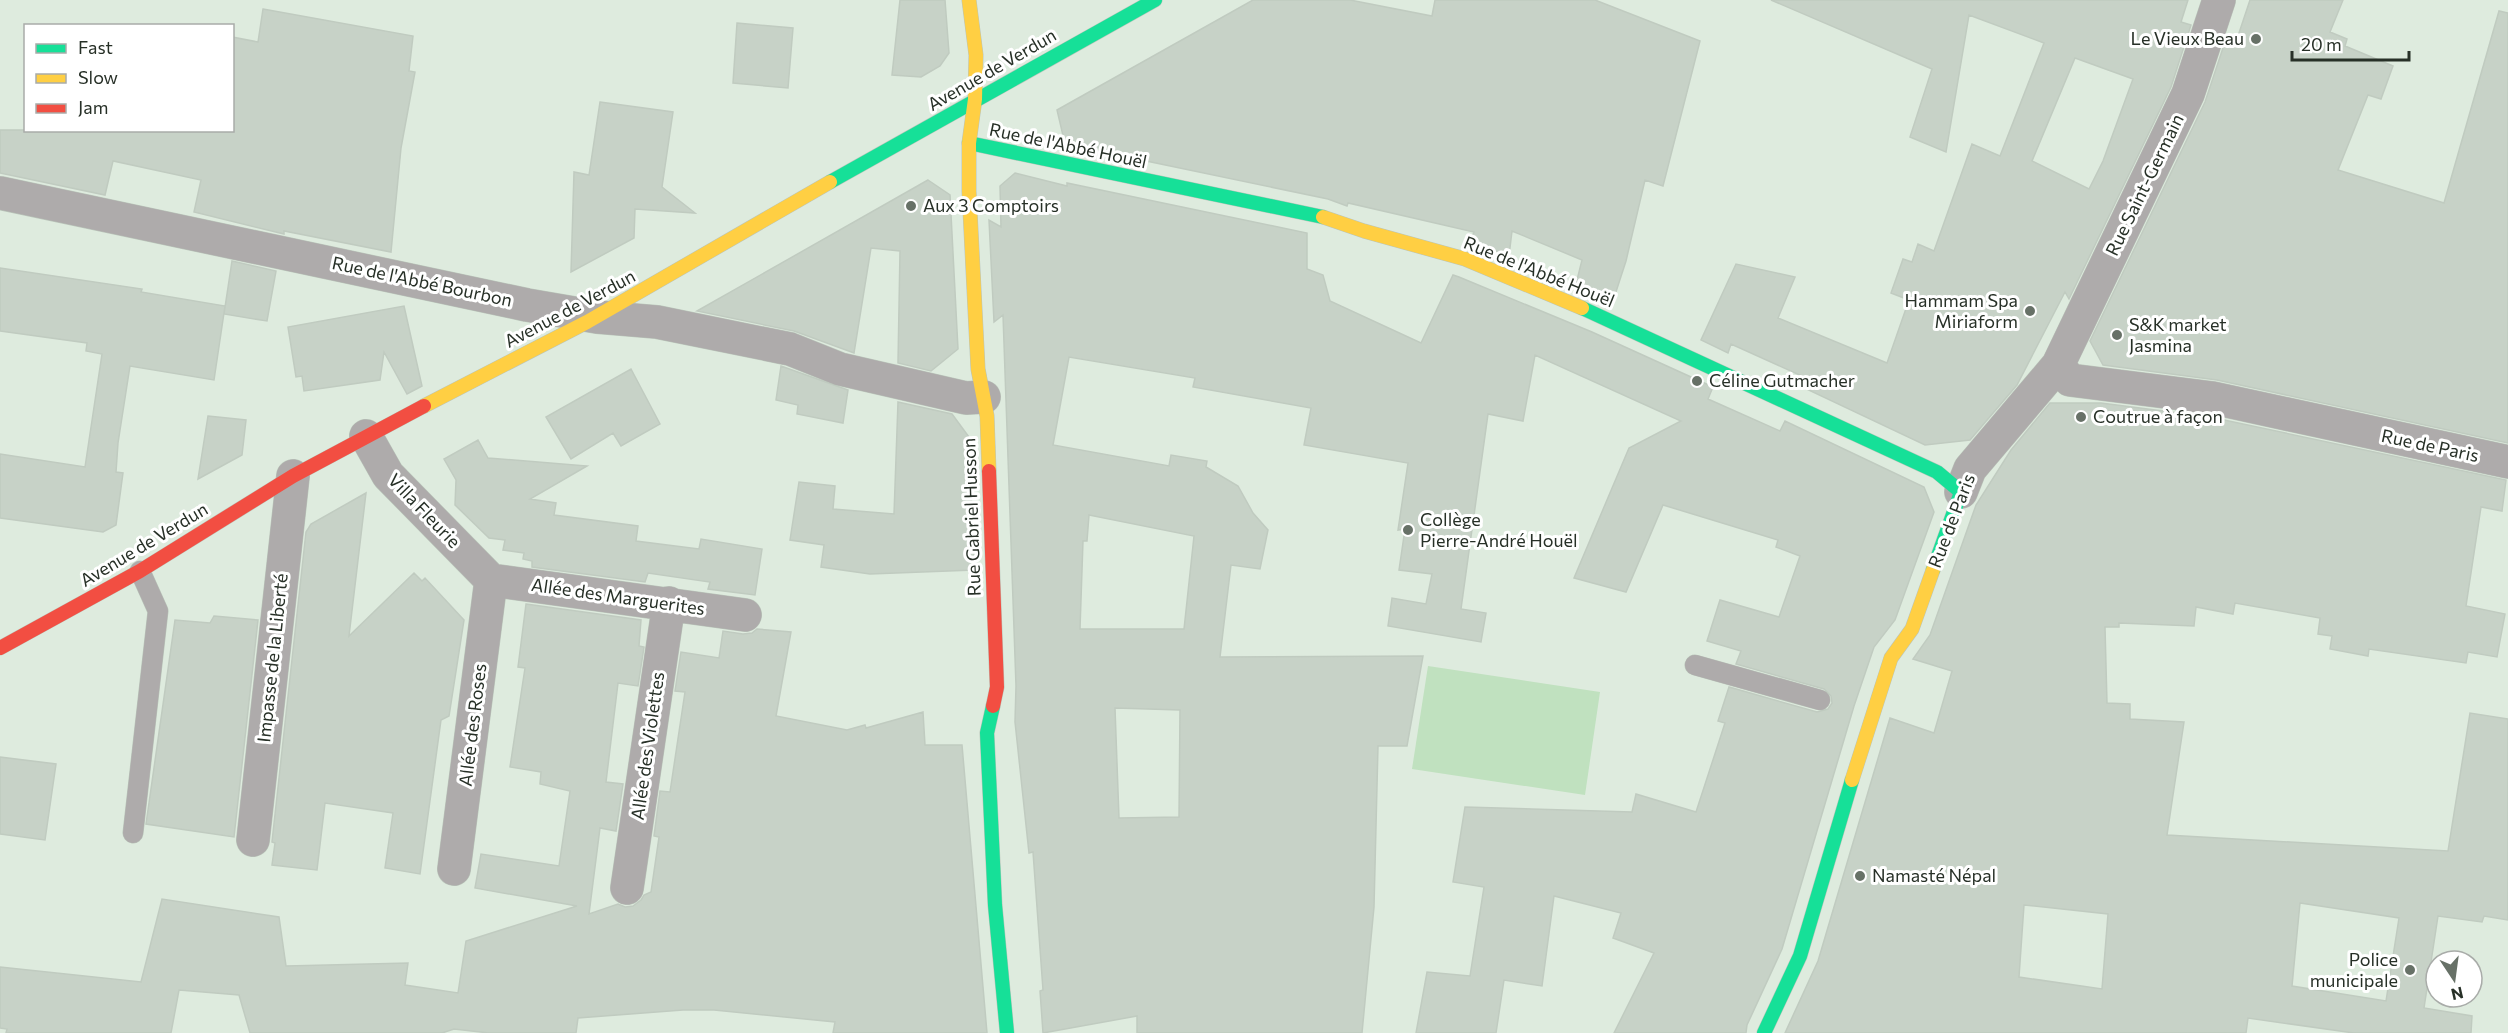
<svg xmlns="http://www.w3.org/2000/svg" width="2508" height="1033" font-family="Commissioner,sans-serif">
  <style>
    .green { fill: #c0e1bf }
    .building { fill: #c7d2c7; stroke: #c0cbc0; stroke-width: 1.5; fill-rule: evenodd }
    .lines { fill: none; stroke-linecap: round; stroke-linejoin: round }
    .lane-casing { stroke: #bac5ba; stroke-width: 21 }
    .street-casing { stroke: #bac5ba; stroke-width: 34 }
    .fast-casing { stroke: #bac5ba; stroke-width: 15 }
    .slow-casing { stroke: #bac5ba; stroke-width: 15 }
    .jam-casing { stroke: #bac5ba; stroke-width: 15 }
    .lane { stroke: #aeabab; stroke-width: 20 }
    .street { stroke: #aeabab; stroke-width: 33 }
    .fast { stroke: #16e098; stroke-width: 14 }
    .slow { stroke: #ffcf43; stroke-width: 14 }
    .jam { stroke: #f24e42; stroke-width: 14 }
    .poi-dot { fill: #677167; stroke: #fff; stroke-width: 2 }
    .labels { text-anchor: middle; stroke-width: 6; stroke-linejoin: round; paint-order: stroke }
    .poi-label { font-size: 18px; fill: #273027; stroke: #fff; text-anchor: start }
    .street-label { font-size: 18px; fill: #273027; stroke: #fff }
  </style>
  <rect width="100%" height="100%" fill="#deebde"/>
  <!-- green -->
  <path class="green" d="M1428,666L1600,692L1585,795L1412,769Z"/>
  <!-- building -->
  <path class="building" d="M900,0H945L949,53L940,66L921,77L892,75Z
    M1253,0H1350L1432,16L1435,0H1595L1700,41L1663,186L1645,180L1626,261L1613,301L1576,284L1582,260L1512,231L1509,256L1470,241L1474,232L1348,203L1347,206L1328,199L1065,144L1057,110Z
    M1771,0H2188L2181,22L2191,25L2171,87L2069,299L2065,292L2017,385L1970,440L1925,445L1800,386L1804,377L1731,344L1728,353L1701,340L1736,264L1795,277L1778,318L1887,363L1909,300L1891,293L1903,259L1912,262L1918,244L1934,251L1972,144L2000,156L2044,43L1969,15L1946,152L1910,137L1932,69ZM2075,58L2133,79L2103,161L2089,189L2032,161Z
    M2250,0H2343L2330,32L2347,39L2345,46L2393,66L2381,99L2368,95L2338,170L2444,203L2499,11L2508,13V443L2217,380L2103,365L2090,341L2205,102L2227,36L2237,39Z
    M263,9L413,36L409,71L415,72L401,148L391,252L284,231V234L194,212L201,180L113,161L105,195L0,173V130H232V37L258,42Z
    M737,23L793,28L788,88L733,83Z
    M600,102L673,112L662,187L695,213L635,209L634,238L571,272L574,172L589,175Z
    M1015,173L1067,186V183L1307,233V269L1323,275L1330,301L1421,343L1453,275L1459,277L1592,332L1713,387L1708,399L1780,431L1785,421L1924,487L1934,512L1895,620L1874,647L1854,706L1782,949L1747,1025L1746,1033H1614L1654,953L1613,938L1621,913L1554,896L1542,986L1504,980L1496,1033H1416L1427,972L1470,976L1484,887L1453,882L1465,807L1632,812L1636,794L1696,812L1725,723L1718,721L1729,687L1817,712L1828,709L1832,703L1831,696L1824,689L1736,664L1741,651L1707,641L1720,600L1779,617L1800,556L1776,547L1778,540L1663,505L1626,592L1574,578L1629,448L1681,421L1535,355L1523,421L1488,414L1461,609L1486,613L1481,642L1388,626L1392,598L1426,604L1432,574L1399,570L1405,529L1398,530L1408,463L1304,445L1311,408L1193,387L1195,378L1069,357L1053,445L1169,466L1171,455L1207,461L1206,467L1238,486L1253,513L1268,530L1260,569L1231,565L1220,657L1423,656L1407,746H1378L1374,907L1362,1033H1137V1016L1043,1033L1040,991L1043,990L1033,852L1029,853L1015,722L1016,686L1003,315L994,322L989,220L1001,227L1000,186ZM1089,515L1194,536L1184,629H1080L1083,541H1087ZM1115,708L1180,710L1179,817L1119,818Z
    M928,180L950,195L958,349L931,371L898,363L900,251L871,248L854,353L794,331L697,311Z
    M232,261L276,271L267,321L224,314Z
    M0,268L142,289L141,292L225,306L214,380L130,366L118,443L116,472L123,473L116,525L103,532L0,518V454L85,467L102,354L86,351L87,343L0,331Z
    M404,306L422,386L407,394L384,352L380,380L304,391L302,376L296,377L288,327Z
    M781,366L848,390L843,423L797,414L798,405L776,400Z
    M631,369L660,424L621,446L613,433L571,459L546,417Z
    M898,402L952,414L969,437L974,570L870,574L821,567L824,545L790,540L799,482L835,486L833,509L894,514Z
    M2050,403H2101L2210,417L2506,480L2502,511L2481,507L2466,606L2505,614L2497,657L2468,652L2466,663L2369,649L2368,656L2330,649L2332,636L2318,634L2320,618L2235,603L2233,614L2196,607L2194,626L2119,623V627H2105L2107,703L2130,704V719L2184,722L2167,835L2448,851L2470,713L2508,719V920L2484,916L2482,922L2438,916L2424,1008L2472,1016L2471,1033H2354L2248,1018L2246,1033H1785L1818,961L1890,718L1934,733L1952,671L1913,659L1930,635L1976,505L2011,450ZM2300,903L2399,918L2386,1001L2292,986ZM2024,905L2108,914L2102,989L2019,977Z
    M208,416L246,420L242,455L198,479Z
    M478,440L488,458L587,466L530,499L556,503L554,515L638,526L636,541L699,549L701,539L762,549L755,595L708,589L710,582L648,573L645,582L532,567V561L523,559L524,553L503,550L505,540L489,538L455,505L456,480L444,459Z
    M366,493L349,636L414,573L422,581L425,578L464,620L449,716L441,720L420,874L385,868L393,813L325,803L317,870L272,865L275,843L272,842L306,532L311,524Z
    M526,604L641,620L639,646L644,647L638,686L618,683L606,782L623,784L616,831L600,828L589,914L618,904L625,907L633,906L641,900L644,895L651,892L659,837L654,836L660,791L670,792L685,692L675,691L681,652L719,658L723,631L743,634L752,633L757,629L791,632L776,716L847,730L865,725L866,728L923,712L925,745H962L987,1033H833L835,1022L714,1010H683L578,1018L576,1033H489L454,1029L442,1033H250L239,995L179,990L171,1033H6L7,1029L0,1028V967L141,982L162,899L279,917L286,966L408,963L405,985L458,993L466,941L577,906L475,888L481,854L559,866L570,791L540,784L541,772L510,767L525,668L518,667Z
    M214,616L258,620L234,837L146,824L175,620L210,623Z
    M0,757L56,764L45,840L0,834Z"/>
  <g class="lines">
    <defs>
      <path id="lane" d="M1695,665L1820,700
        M133,833L158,611L140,571"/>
      <path id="street" d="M0,193L527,305L597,317L657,322L790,349L840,369L966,398L984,397
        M2058,365L2070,380L2213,398L2508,462
        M366,436L388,475L491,580
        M1961,492L1970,469L2058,365L2188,94L2219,0
        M491,580L745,615
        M253,840L293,476
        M454,869L491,580
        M627,888L669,603"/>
      <path id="fast" d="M969,143L1323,217
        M830,182L1155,0
        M1582,308L1937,472L1961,492L1933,570
        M993,706L987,733L995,905L1007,1033
        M1764,1033L1800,956L1852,780"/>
      <path id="slow" d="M969,0L976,55L975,99L969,143V191L978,369L987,416L989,471
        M1323,217L1364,231L1465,259L1582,308
        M424,406L587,322L830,182
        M1852,780L1891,658L1912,629L1933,570"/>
      <path id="jam" d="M989,471L997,687L993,706
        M0,648L140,571L293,476L424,406"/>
    </defs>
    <!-- lane casing -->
    <use href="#lane" class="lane-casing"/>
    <!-- street casing -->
    <use href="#street" class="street-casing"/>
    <!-- fast casing -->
    <use href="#fast" class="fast-casing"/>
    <!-- slow casing -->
    <use href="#slow" class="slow-casing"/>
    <!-- jam casing -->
    <use href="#jam" class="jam-casing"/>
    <!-- lane -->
    <use href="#lane" class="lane"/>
    <!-- street -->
    <use href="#street" class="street"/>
    <!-- fast -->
    <use href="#fast" class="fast"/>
    <!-- slow -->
    <use href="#slow" class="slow"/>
    <!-- jam -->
    <use href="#jam" class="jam"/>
  </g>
  <!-- markers -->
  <g class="poi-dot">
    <circle cx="2256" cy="39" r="6"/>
    <circle cx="911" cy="206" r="6"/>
    <circle cx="2030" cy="311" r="6"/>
    <circle cx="2117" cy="335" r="6"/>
    <circle cx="1697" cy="381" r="6"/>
    <circle cx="2081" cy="417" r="6"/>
    <circle cx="1408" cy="530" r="6"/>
    <circle cx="1860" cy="876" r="6"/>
    <circle cx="2410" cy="970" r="6"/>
  </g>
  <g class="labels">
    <!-- poi labels -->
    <g class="poi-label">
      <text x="2244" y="45" text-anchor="end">Le Vieux Beau</text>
      <text x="923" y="212">Aux 3 Comptoirs</text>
      <text x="2018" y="307" text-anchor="end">Hammam Spa<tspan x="2018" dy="21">Miriaform</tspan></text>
      <text x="2129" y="331">S&amp;K market<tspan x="2129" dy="21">Jasmina</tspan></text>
      <text x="1709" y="387">Céline Gutmacher</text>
      <text x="2093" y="423">Coutrue à façon</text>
      <text x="1420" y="526">Collège<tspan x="1420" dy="21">Pierre-André Houël</tspan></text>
      <text x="1872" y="882">Namasté Népal</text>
      <text x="2398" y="966" text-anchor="end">Police<tspan x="2398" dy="21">municipale</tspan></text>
    </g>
    <!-- street labels -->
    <g class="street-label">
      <text transform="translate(992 70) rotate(-30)" y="6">Avenue de Verdun</text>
      <text transform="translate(1068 146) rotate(12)" y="6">Rue de l'Abbé Houël</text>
      <text transform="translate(2145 185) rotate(-64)" y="6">Rue Saint-Germain</text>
      <text transform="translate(1539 272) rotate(22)" y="6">Rue de l'Abbé Houël</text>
      <text transform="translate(422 282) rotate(12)" y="6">Rue de l'Abbé Bourbon</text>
      <text transform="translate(570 309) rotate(-28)" y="6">Avenue de Verdun</text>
      <text transform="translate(2430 446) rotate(12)" y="6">Rue de Paris</text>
      <text transform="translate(424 511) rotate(46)" y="6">Villa Fleurie</text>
      <text transform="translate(972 517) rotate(-92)" y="6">Rue Gabriel Husson</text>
      <text transform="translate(1952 521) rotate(-69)" y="6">Rue de Paris</text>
      <text transform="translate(144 545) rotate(-31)" y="6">Avenue de Verdun</text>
      <text transform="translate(618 597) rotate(8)" y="6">Allée des Marguerites</text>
      <text transform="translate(273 658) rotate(-84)" y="6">Impasse de la Liberté</text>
      <text transform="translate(473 725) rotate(-83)" y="6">Allée des Roses</text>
      <text transform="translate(648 746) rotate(-82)" y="6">Allée des Violettes</text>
    </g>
  </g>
  <!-- legend -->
  <rect x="24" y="24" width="210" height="108" fill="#ffffff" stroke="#a9aca9" stroke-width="1.5"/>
  <rect x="36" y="44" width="30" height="9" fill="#16e098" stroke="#a9aca9" stroke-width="1.5"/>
  <text x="78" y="54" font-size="18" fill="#273027">Fast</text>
  <rect x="36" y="74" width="30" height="9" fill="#ffcf43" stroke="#a9aca9" stroke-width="1.5"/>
  <text x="78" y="84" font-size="18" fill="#273027">Slow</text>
  <rect x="36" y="104" width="30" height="9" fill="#f24e42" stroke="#a9aca9" stroke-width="1.5"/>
  <text x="78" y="114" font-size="18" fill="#273027">Jam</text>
  <!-- north arrow -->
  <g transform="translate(2454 979) rotate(167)"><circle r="28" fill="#ffffff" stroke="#a9aca9" stroke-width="1.5"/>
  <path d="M0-4.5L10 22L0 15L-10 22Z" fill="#677167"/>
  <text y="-9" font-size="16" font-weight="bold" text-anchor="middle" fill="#273027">N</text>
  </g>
  <!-- scale -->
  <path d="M2292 51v9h117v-9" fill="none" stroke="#273027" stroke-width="3"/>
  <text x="2301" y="51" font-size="18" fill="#273027" stroke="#ffffff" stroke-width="4.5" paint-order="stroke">20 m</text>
</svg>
